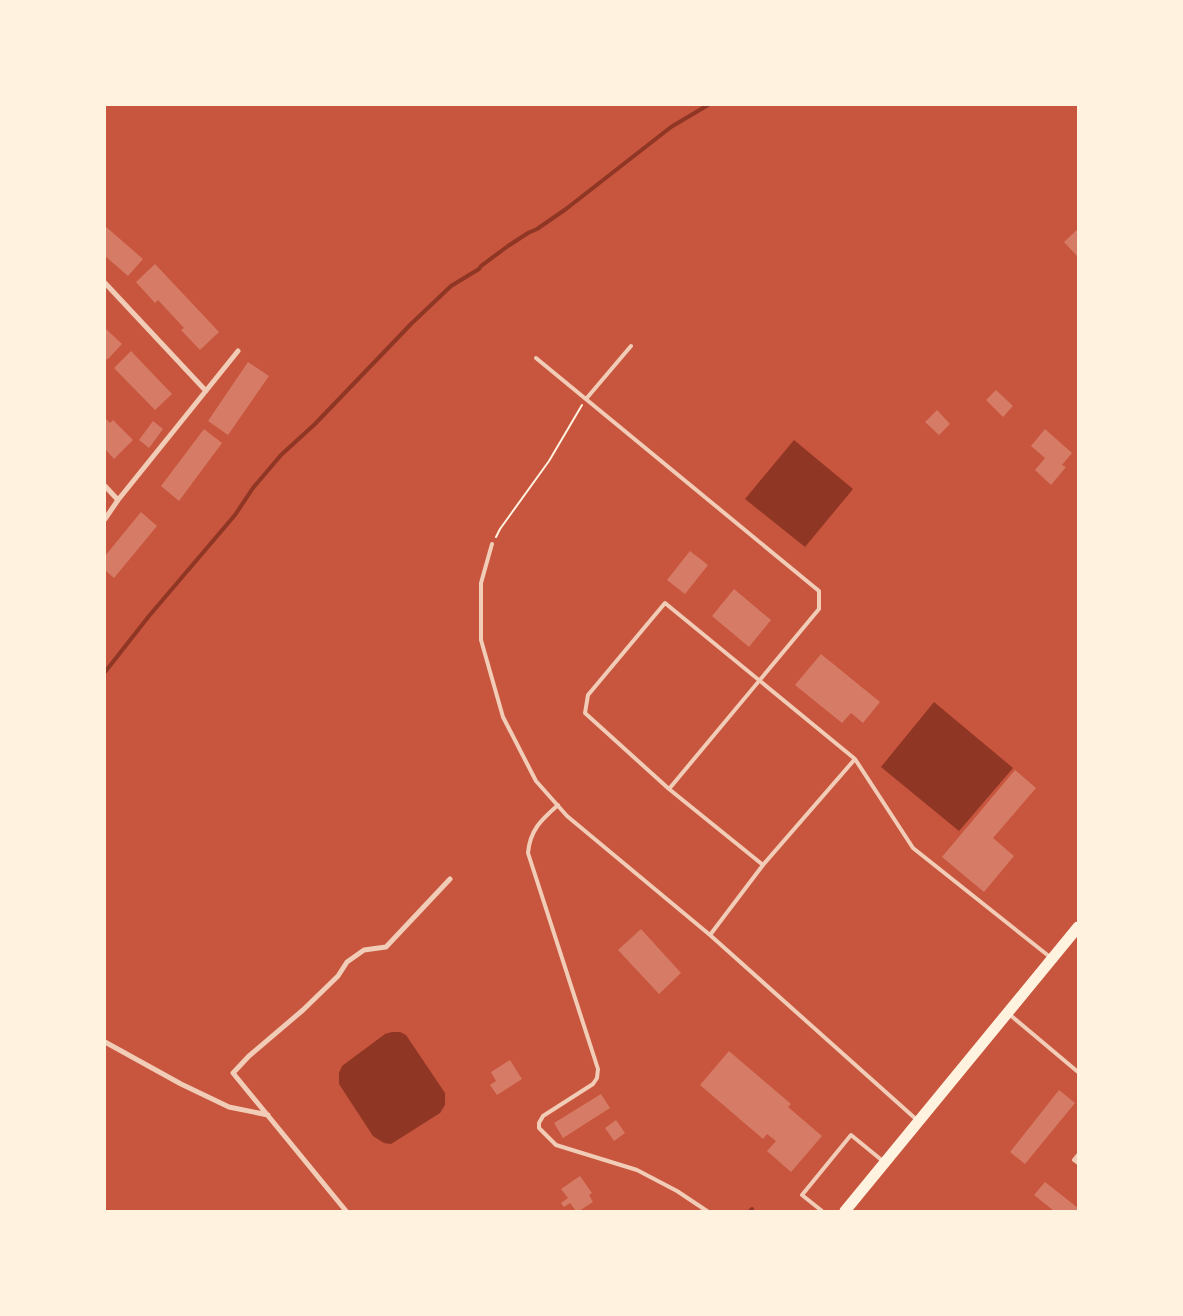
<svg xmlns="http://www.w3.org/2000/svg" width="1183" height="1316" font-family="'Source Sans 3',sans-serif">
  <style>
    .water { fill: #8f3625 }
    .lines { fill: none; stroke-linecap: round; stroke-linejoin: round }
    .stream { stroke: #8f3625; stroke-width: 4 }
    .building { fill: #d67c66 }
    .path { stroke: #fff3e0; stroke-width: 2 }
    .service { stroke: #f1ccb7; stroke-width: 4 }
    .minor { stroke: #f1ccb7; stroke-width: 5 }
    .primary { stroke: #fff3e0; stroke-width: 11 }
  </style>
  <rect width="100%" height="100%" fill="#c8553d"/>
  <!-- water -->
  <path class="water" d="M794,440L853,489L805,547L745,499Z
    M934,702L1013,768L959,831L881,767Z
    M392,1032H400L406,1035L445,1093V1105L440,1113L391,1144L384,1143L373,1136L339,1084V1073L342,1066L385,1034Z"/>
  <g class="lines">
    <!-- stream -->
    <path class="stream" d="M105,672L149,616L235,515L253,488L281,455L315,424L411,324L451,286L479,269L481,266L508,246L528,233L537,229L566,209L671,127L708,105
      M750,1211L752,1209"/>
  </g>
  <!-- building -->
  <path class="building" d="M105,226L143,259L128,276L105,256Z
    M1078,229V255L1077,256L1064,242Z
    M155,264L219,332L200,350L181,330L184,328L158,300L155,303L136,282Z
    M105,328L122,344L107,360L105,357Z
    M131,351L172,394L155,410L114,368Z
    M248,362L269,376L228,435L208,421Z
    M996,390L1013,406L1003,417L986,400Z
    M937,410L950,424L939,435L925,422Z
    M105,418L110,423L113,420L133,440L114,459L105,449Z
    M153,421L163,429L149,448L139,440Z
    M204,429L222,443L179,501L161,486Z
    M1045,429L1072,453L1062,465L1066,467L1051,485L1035,470L1045,458L1031,446Z
    M141,512L157,526L114,578L105,570V556Z
    M690,551L708,565L685,594L667,580Z
    M734,589L771,620L749,647L712,616Z
    M821,654L880,702L863,723L851,713L842,723L795,685Z
    M1015,770L1036,788L993,838L1014,856L984,892L942,857Z
    M641,929L681,973L659,994L618,950Z
    M729,1051L791,1104L788,1107L822,1136L791,1172L767,1151L776,1141L767,1134L763,1139L700,1085Z
    M510,1060L522,1079L497,1095L490,1085L496,1081L491,1072Z
    M1059,1090L1075,1103L1025,1164L1010,1152Z
    M601,1094L610,1108L563,1138L554,1123Z
    M616,1120L625,1133L614,1141L605,1128Z
    M580,1176L592,1193L589,1195L593,1202L579,1211H576L570,1203L564,1207L561,1203L568,1198L561,1189Z
    M1045,1182L1078,1208V1211H1054L1034,1195Z"/>
  <g class="lines">
    <!-- path -->
    <path class="path" d="M496,537L500,529L549,461L582,405"/>
    <!-- service -->
    <path class="service" d="M536,358L819,591V609L669,789
      M586,399L631,346
      M492,544L481,583V640L503,717L536,781L567,816L710,935
      M558,805C541,820 530,830 528,853L598,1069L597,1078L593,1084L543,1116L539,1123V1128L556,1145L637,1170L677,1191L707,1211
      M763,865L855,759
      M1009,1014L1078,1072
      M917,1120L710,935L763,865L669,789L585,713L588,695L665,603L855,759L913,848L1050,957
      M1078,1155L1074,1160L1078,1163
      M822,1211L802,1195L851,1135L884,1162"/>
    <!-- minor -->
    <path class="minor" d="M105,283L206,391
      M105,486L118,500
      M105,519L118,500L238,351
      M105,1042L181,1084L229,1107L268,1115
      M346,1211L233,1073L249,1056L303,1010L338,976L347,962L364,950L386,947L450,879"/>
    <!-- primary -->
    <path class="primary" d="M845,1211L1078,927"/>
  </g>
  <!-- border -->
  <rect width="1183" height="1316" fill="none" stroke="#fff3e0" stroke-width="212"/>
</svg>
